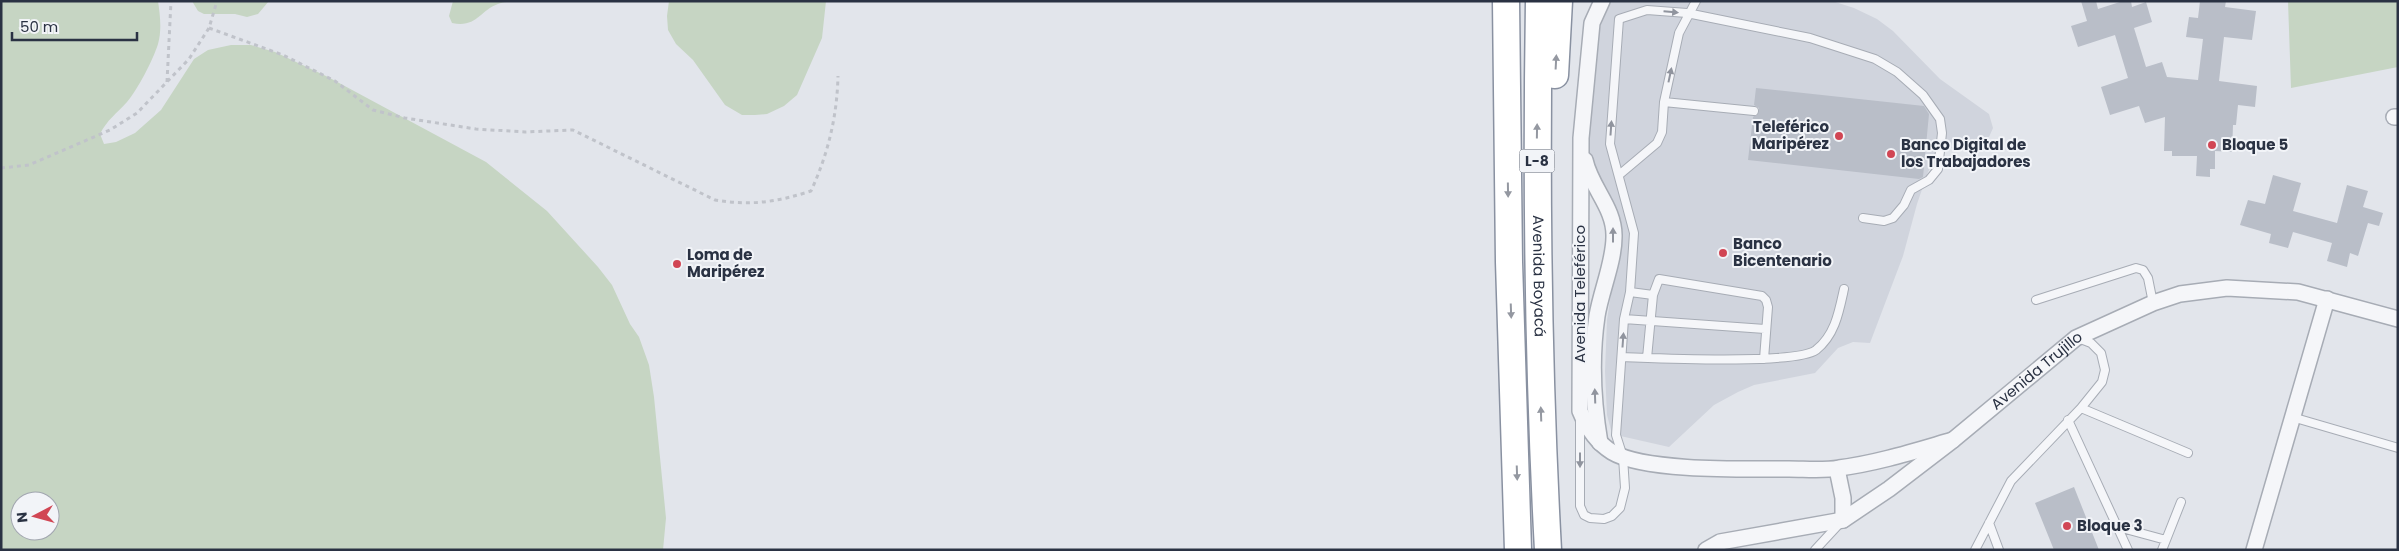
<svg xmlns="http://www.w3.org/2000/svg" width="2399" height="551" font-family="Poppins,sans-serif">
  <style>
    .built { fill: #d0d4dd }
    .green { fill: #c6d5c3; fill-rule: evenodd }
    .building { fill: #b9bec8 }
    .lines { fill: none; stroke-linecap: round; stroke-linejoin: round }
    .lane-casing { stroke: #a7acb5; stroke-width: 10 }
    .street-casing { stroke: #a7acb5; stroke-width: 18 }
    .highway-casing { stroke: #8991a1; stroke-width: 29 }
    .path { stroke: #c0c3ca; stroke-width: 3; stroke-dasharray: 4 4; stroke-linecap: butt }
    .lane { stroke: #f5f6f9; stroke-width: 8 }
    .street { stroke: #f5f6f9; stroke-width: 15 }
    .highway { stroke: #fff; stroke-width: 26 }
    .oneway { fill: #90949e }
    .oneway2 { fill: #9498a1 }
    .poi-dot { fill: #d14654; stroke: #f2f4f8; stroke-width: 2 }
    .labels { text-anchor: middle; stroke-width: 4; stroke-linejoin: round; paint-order: stroke }
    .shield { fill: #f2f4f8; stroke: #666c79; stroke-width: 1 }
    .shield-label { font-size: 14px; font-weight: bold; fill: #2a3243 }
    .poi-label { font-size: 15px; font-weight: bold; fill: #2a3243; stroke: #f2f4f8; text-anchor: start }
    .street-label { font-size: 15px; fill: #2a3243; stroke: #f2f4f8 }
  </style>
  <rect width="100%" height="100%" fill="#e2e5eb"/>
  <!-- built -->
  <path class="built" d="M1613,1H1832L1854,8L1877,19L1893,31L1940,79L1989,114L1993,128L1989,137L1964,143L1938,153L1928,172L1917,204L1903,256L1870,343L1853,342L1838,348L1815,373L1754,385L1738,392L1714,405L1669,447L1616,435L1611,430L1607,415L1605,371L1607,320L1620,233L1592,172L1586,147L1597,35L1610,3Z"/>
  <!-- green -->
  <path class="green" d="M1,1H158C160,15 162,30 158,44C153,60 138,89 127,102C117,113 107,120 100,134L104,144L116,142L135,133L161,110L194,59L208,50L231,45H251L275,52L328,77L486,162L547,211L598,267L612,285L630,324L639,337L649,365L654,397L666,518L663,550H1ZM20,501H50V531H20Z
    M192,1H269L258,14L247,17L235,14H204L198,11Z
    M453,1H514C509,2 503,2 498,4C479,11 477,28 452,23L449,16Z
    M669,1H826L822,38L797,95L784,106L767,114L755,115H742L725,105L693,60L676,44L668,30L667,16Z
    M2288,1H2398V67L2291,88Z"/>
  <!-- building -->
  <path class="building" d="M2081,1H2096L2098,9L2123,1H2131L2132,7L2146,2L2152,22L2134,28L2146,67L2162,62L2167,77L2198,80L2203,39L2186,37L2189,17L2198,18L2200,1H2226L2225,7L2256,11L2252,40L2224,37L2219,81L2257,86L2255,107L2238,105L2236,125H2233L2232,152L2215,151V169H2210V177L2196,176L2197,156H2172V151H2164L2165,117L2145,123L2139,106L2110,115L2101,87L2128,78L2115,35L2078,47L2071,26L2087,21Z
    M1756,88L1924,106L1929,114L1923,177L1919,179L1748,160L1753,117L1759,112V108L1754,105Z
    M2273,175L2301,183L2293,211L2337,223L2347,185L2368,191L2363,207L2383,213L2379,226L2368,223L2358,256L2350,253L2347,267L2327,261L2332,243L2293,232L2288,248L2269,243L2271,234L2240,225L2248,200L2265,204Z
    M2074,487L2099,550H2054L2035,503Z"/>
  <g class="lines">
    <defs>
      <path id="lane" d="M1664,102L1754,111
        M1619,175L1657,143L1662,132L1664,102L1679,33L1696,1
        M1630,292L1653,295L1659,279L1762,296L1766,300L1768,307L1764,359
        M2036,300L2136,268L2143,270L2148,278L2153,303
        M1624,319L1765,329
        M1622,357C1654,358 1796,365 1816,350C1835,335 1839,312 1844,289
        M1647,358L1653,295
        M2081,408L2188,453
        M2292,417L2398,448
        M1580,418V506L1584,515L1590,518L1604,519L1612,516L1620,508L1625,488L1623,457L1616,435L1624,319L1630,292L1634,233L1610,144L1619,19L1647,10L1687,13L1810,38L1875,59L1897,72L1923,95L1940,119L1942,133L1938,169L1929,180L1911,190L1904,205L1893,218L1884,221L1863,218
        M2068,420L2128,550
        M1989,523L1999,550
        M2118,527L2166,540L2162,550
        M2166,540L2181,502
        M1815,550L1840,523
        M1975,550L2011,481L2081,408L2102,382L2105,370L2101,353L2091,343L2078,338"/>
      <g id="street">
        <path d="M1602,1L1592,23L1581,138L1580,411C1587,428 1596,442 1612,452C1645,472 1748,469 1789,469C1805,469 1823,471 1839,468C1878,463 1915,451 1953,440"/>
        <path d="M2394,117H2398"/>
        <path d="M1585,160C1591,188 1615,208 1614,237C1614,262 1601,291 1597,316C1591,357 1593,402 1600,443"/>
        <path d="M1837,469L1843,498V520"/>
        <path id="s1" d="M1706,550L1720,542L1843,520L1889,489L1953,440L2076,338L2153,303L2180,294L2227,288L2298,292L2398,319"/>
        <path d="M2254,550L2327,299"/>
      </g>
      <g id="highway">
        <path d="M1506,1L1509,262L1518,550"/>
        <path id="s2" d="M1539,1C1536,184 1538,367 1548,550"/>
        <path d="M1555,75L1559,1"/>
      </g>
    </defs>
    <!-- lane casing -->
    <use href="#lane" class="lane-casing"/>
    <!-- street casing -->
    <use href="#street" class="street-casing"/>
    <!-- highway casing -->
    <use href="#highway" class="highway-casing"/>
    <!-- path -->
    <path class="path" d="M209,28L283,55L335,81L373,110L405,118L476,129L525,132L573,130L715,200C751,206 777,202 811,191C828,154 837,117 838,76
      M167,82L171,1
      M1,168L29,165L110,130L137,113L189,59L209,28L217,1"/>
    <!-- lane -->
    <use href="#lane" class="lane"/>
    <!-- street -->
    <use href="#street" class="street"/>
    <!-- highway -->
    <use href="#highway" class="highway"/>
  </g>
  <!-- one-way arrows -->
  <defs><path id="oneway-solid" d="M-6-.8H1V-3.2L6.5 0L1 3.2V.8H-6Z" transform="scale(1.25)"/></defs>
  <g class="oneway">
    <use href="#oneway-solid" transform="translate(1671 12) rotate(5)"/>
    <use href="#oneway-solid" transform="translate(1670 75) rotate(-78)"/>
    <use href="#oneway-solid" transform="translate(1611 128) rotate(-86)"/>
    <use href="#oneway-solid" transform="translate(1613 235) rotate(-90)"/>
    <use href="#oneway-solid" transform="translate(1623 340) rotate(-86)"/>
    <use href="#oneway-solid" transform="translate(1595 396) rotate(-92)"/>
    <use href="#oneway-solid" transform="translate(1580 460) rotate(90)"/>
  </g>
  <g class="oneway2">
    <use href="#oneway-solid" transform="translate(1556 62) rotate(-87)"/>
    <use href="#oneway-solid" transform="translate(1537 131) rotate(-89)"/>
    <use href="#oneway-solid" transform="translate(1508 190) rotate(89)"/>
    <use href="#oneway-solid" transform="translate(1511 311) rotate(88)"/>
    <use href="#oneway-solid" transform="translate(1541 414) rotate(-92)"/>
    <use href="#oneway-solid" transform="translate(1517 473) rotate(88)"/>
  </g>
  <!-- markers -->
  <g class="poi-dot">
    <circle cx="1839" cy="136" r="5"/>
    <circle cx="2212" cy="145" r="5"/>
    <circle cx="1891" cy="154" r="5"/>
    <circle cx="1723" cy="253" r="5"/>
    <circle cx="677" cy="264" r="5"/>
    <circle cx="2067" cy="526" r="5"/>
  </g>
  <g class="labels">
    <!-- shield labels -->
    <rect class="shield" x="1519.5" y="149.5" width="35" height="23" rx="4"/>
    <g class="shield-label">
      <text x="1537" y="166">L-8</text>
    </g>
    <!-- poi labels -->
    <g class="poi-label">
      <text x="1829" y="132" text-anchor="end">Teleférico<tspan x="1829" dy="17">Maripérez</tspan></text>
      <text x="1901" y="150">Banco Digital de<tspan x="1901" dy="17">los Trabajadores</tspan></text>
      <text x="2222" y="150">Bloque 5</text>
      <text x="1733" y="249">Banco<tspan x="1733" dy="17">Bicentenario</tspan></text>
      <text x="687" y="260">Loma de<tspan x="687" dy="17">Maripérez</tspan></text>
      <text x="2077" y="531">Bloque 3</text>
    </g>
    <!-- street labels -->
    <g class="street-label">
      <text dy="5" stroke="none"><textPath href="#s2" startOffset="275">Avenida Boyacá</textPath></text>
      <text transform="translate(1580 294) rotate(-90)" y="5">Avenida Teleférico</text>
      <text dy="5" stroke="none"><textPath href="#s1" startOffset="386">Avenida Trujillo</textPath></text>
    </g>
  </g>
  <!-- border -->
  <rect width="2399" height="551" fill="none" stroke="#2a3243" stroke-width="5"/>
  <!-- north arrow -->
  <g transform="translate(35 516) rotate(264)"><circle r="24" fill="#f2f4f8" stroke="#a2a6b0"/>
  <path d="M0-4L9 19L0 12L-9 19Z" fill="#d14654"/>
  <text y="-8" font-size="14" font-weight="bold" text-anchor="middle" fill="#2a3243">N</text>
  </g>
  <!-- scale -->
  <path d="M12 32v8h125v-8" fill="none" stroke="#2a3243" stroke-width="2.5"/>
  <text x="20" y="32" font-size="15" fill="#2a3243" stroke="#f2f4f8" stroke-width="4" paint-order="stroke">50 m</text>
</svg>
